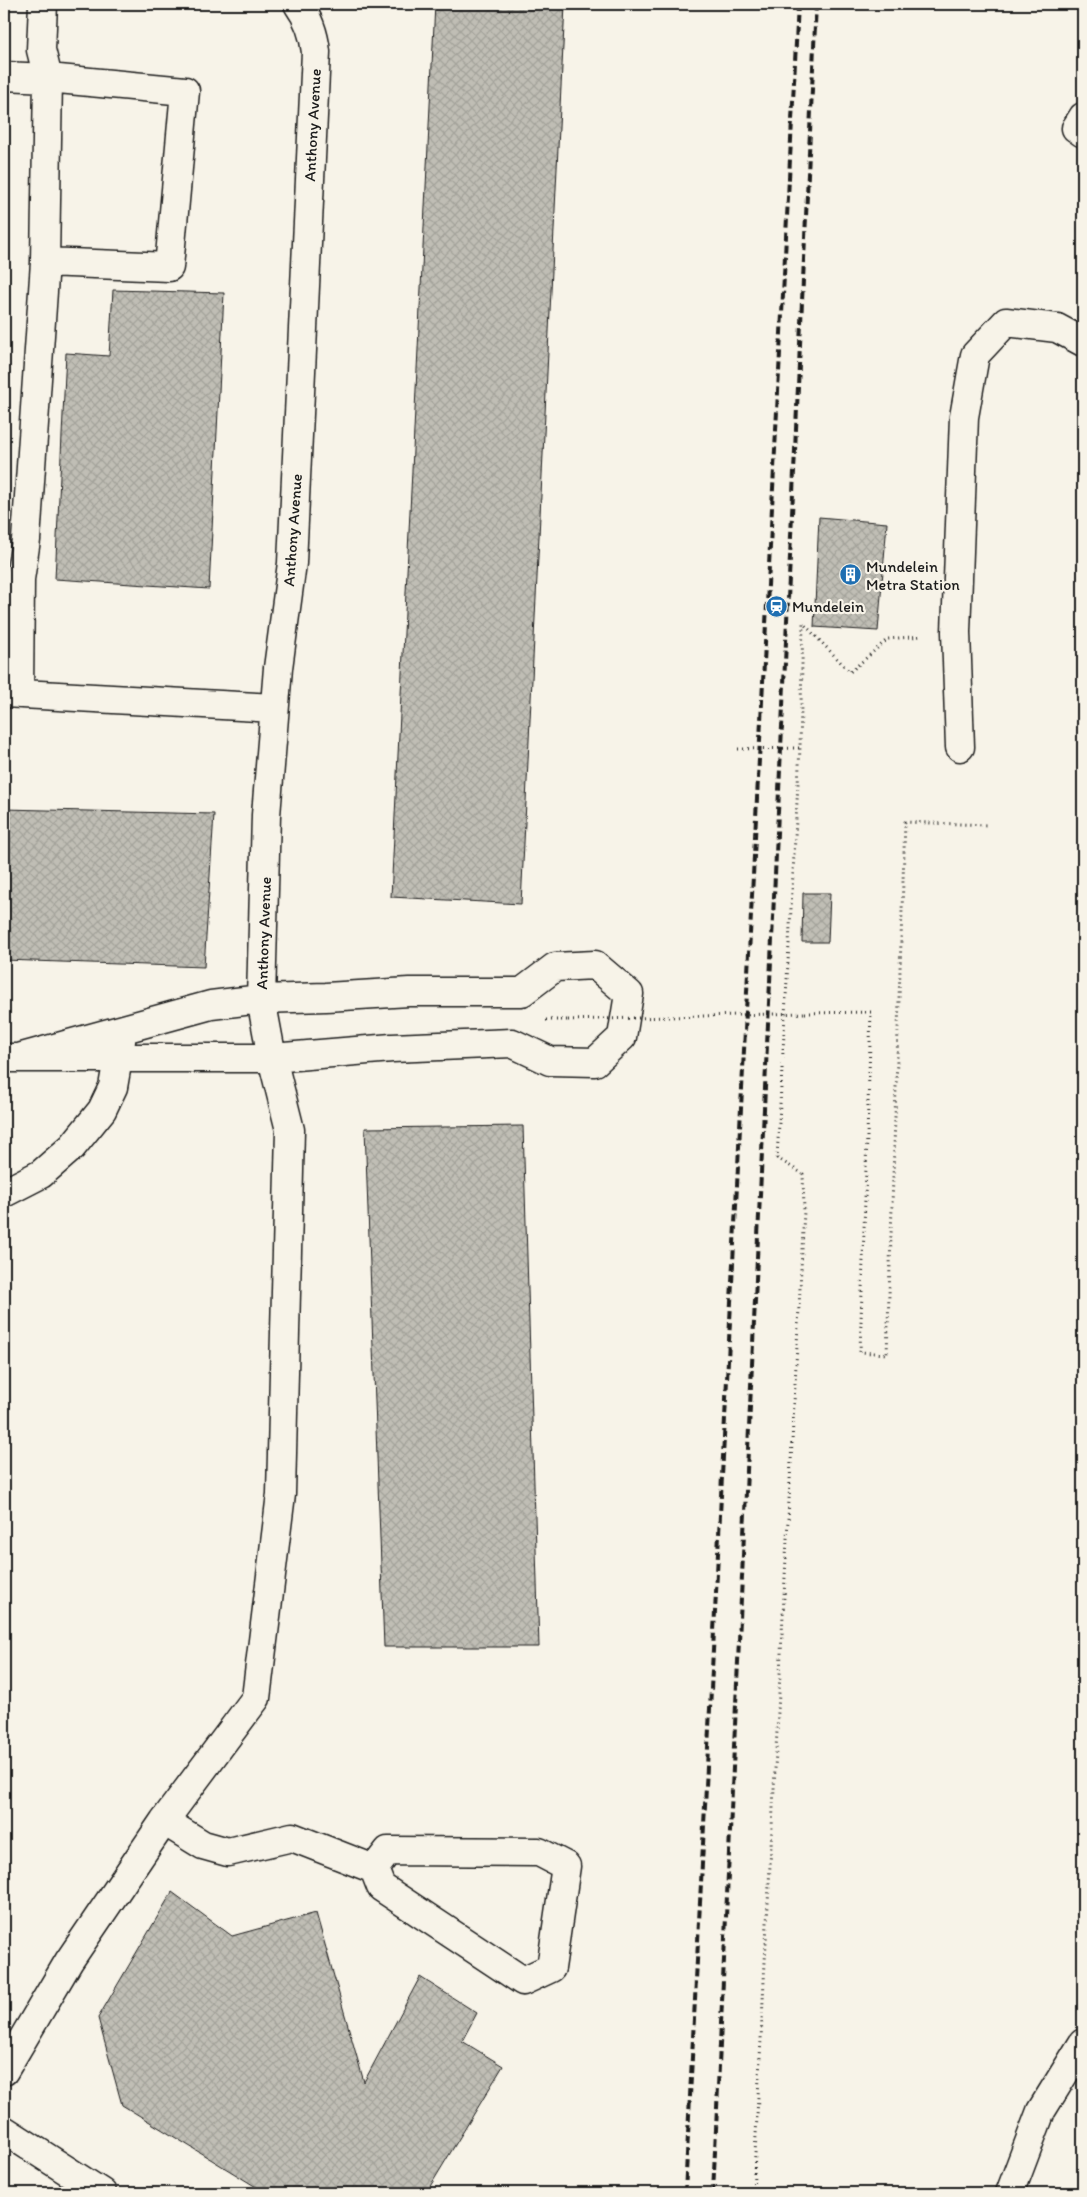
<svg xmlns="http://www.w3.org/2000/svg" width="1087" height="2197" font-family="Itim,sans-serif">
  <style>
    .building { fill: url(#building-cross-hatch); stroke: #1c1c1c }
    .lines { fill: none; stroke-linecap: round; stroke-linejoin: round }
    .minor-casing { stroke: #1c1c1c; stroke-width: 31 }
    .path { stroke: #1c1c1c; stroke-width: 3; stroke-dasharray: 1 4; stroke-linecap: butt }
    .minor { stroke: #f7f3e8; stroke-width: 28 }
    .rail { stroke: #1c1c1c; stroke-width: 4; stroke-dasharray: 8 4; stroke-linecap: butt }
    .path-bridge { stroke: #1c1c1c; stroke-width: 3; stroke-dasharray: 1 4; stroke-linecap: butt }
    .labels { text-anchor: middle; stroke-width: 4.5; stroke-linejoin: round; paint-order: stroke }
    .street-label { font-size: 16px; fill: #1c1c1c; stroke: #f7f3e8 }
    .poi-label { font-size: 16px; fill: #1c1c1c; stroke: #f7f3e8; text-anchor: start }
  </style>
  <defs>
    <pattern id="building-cross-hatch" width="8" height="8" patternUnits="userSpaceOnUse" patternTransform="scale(1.25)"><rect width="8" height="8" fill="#c0beb5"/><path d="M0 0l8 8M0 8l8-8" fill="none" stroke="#a4a39b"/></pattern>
  </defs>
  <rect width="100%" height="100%" fill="#f7f3e8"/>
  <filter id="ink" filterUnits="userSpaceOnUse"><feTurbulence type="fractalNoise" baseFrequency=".02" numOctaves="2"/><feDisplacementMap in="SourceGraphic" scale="10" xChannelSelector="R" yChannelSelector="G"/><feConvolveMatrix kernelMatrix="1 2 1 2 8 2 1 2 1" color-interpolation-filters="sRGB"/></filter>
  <g filter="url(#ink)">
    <!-- building -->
    <path class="building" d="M435,4L565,5L521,904L391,897Z
      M113,290L224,293L209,589L55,579L66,353L109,356Z
      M819,517L887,523L878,631L814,627Z
      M4,809L214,814L204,967L4,960Z
      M803,893H830L828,942H802Z
      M523,1126L539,1647H384L365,1128Z
      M172,1892L232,1936L316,1913L364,2082L420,1977L477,2013L462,2041L503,2066L426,2193H266L122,2105L98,2018Z"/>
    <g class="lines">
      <defs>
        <path id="minor" d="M4,76L48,78L185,91L169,267L45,262
          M1083,117L1076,128L1083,133
          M4,693L274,708
          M19,694L20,579L26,540L45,262L48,78L41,50L43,4
          M960,747L956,632L964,417L975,355L1006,322L1057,328L1083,342
          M4,1058H272L392,1048L512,1043L550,1061L595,1062L622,1037L629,994L595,965L555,967L522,992H409L326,997L261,999L211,1005L22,1057
          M4,1193L41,1174L72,1147L102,1110L113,1087L121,1041
          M164,1821L203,1845L228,1852L292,1837L374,1869L381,1887L523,1981L551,1968L566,1866L539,1852L388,1851L374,1869
          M4,2071L69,1961L164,1821L256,1698L281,1494L290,1130L272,1058L261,999L266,815L278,668L292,563L316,52C314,34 309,19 298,4
          M4,2130L102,2193
          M1010,2193L1041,2111L1083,2043"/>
      </defs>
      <!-- minor casing -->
      <use href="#minor" class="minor-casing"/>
      <!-- path -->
      <path class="path" d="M738,749L800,748
        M805,1013L871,1012L860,1352L887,1354L905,822L988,825
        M546,1020H568
        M753,2193L804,1211L803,1174L777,1158L800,748L803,623L850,672L888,639L922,636"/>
      <!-- minor -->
      <use href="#minor" class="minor"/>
      <!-- rail -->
      <path class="rail" d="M685,2193L798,4
        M713,2193L816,4"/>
      <!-- path-bridge -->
      <path class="path-bridge" d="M568,1020L805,1013"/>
    </g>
  </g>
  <!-- icons -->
  <defs>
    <symbol id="building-disc" viewBox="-11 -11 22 22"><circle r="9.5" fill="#1f6fb2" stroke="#f7f3e8"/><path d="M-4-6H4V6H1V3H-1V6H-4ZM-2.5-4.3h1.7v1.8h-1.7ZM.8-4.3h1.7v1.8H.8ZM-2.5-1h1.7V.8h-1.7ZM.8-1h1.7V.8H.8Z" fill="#fff"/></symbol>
    <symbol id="station-disc" viewBox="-11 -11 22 22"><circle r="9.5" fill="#1f6fb2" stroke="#f7f3e8"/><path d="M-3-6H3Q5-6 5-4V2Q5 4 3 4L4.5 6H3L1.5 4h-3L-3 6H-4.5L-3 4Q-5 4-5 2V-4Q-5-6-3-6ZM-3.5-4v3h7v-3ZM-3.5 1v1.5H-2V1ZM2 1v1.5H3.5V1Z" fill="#fff"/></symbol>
  </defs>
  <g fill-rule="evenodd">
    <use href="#building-disc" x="838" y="562" width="25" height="25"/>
    <use href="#station-disc" x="764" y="594" width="25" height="25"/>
  </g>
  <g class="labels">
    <!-- street labels -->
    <g class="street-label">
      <text transform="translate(312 125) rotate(-87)" y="6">Anthony Avenue</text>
      <text transform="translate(292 530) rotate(-86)" y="6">Anthony Avenue</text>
      <text transform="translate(263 933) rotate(-88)" y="6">Anthony Avenue</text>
    </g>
    <!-- poi labels -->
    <g class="poi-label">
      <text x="866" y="572">Mundelein<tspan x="866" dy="18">Metra Station</tspan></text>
      <text x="792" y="612">Mundelein</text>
    </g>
  </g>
  <!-- margin -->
  <rect width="1087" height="2197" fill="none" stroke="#f7f3e8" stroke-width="20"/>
  <rect x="10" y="10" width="1067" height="2177" fill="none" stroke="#1c1c1c" stroke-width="2" filter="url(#ink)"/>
</svg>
